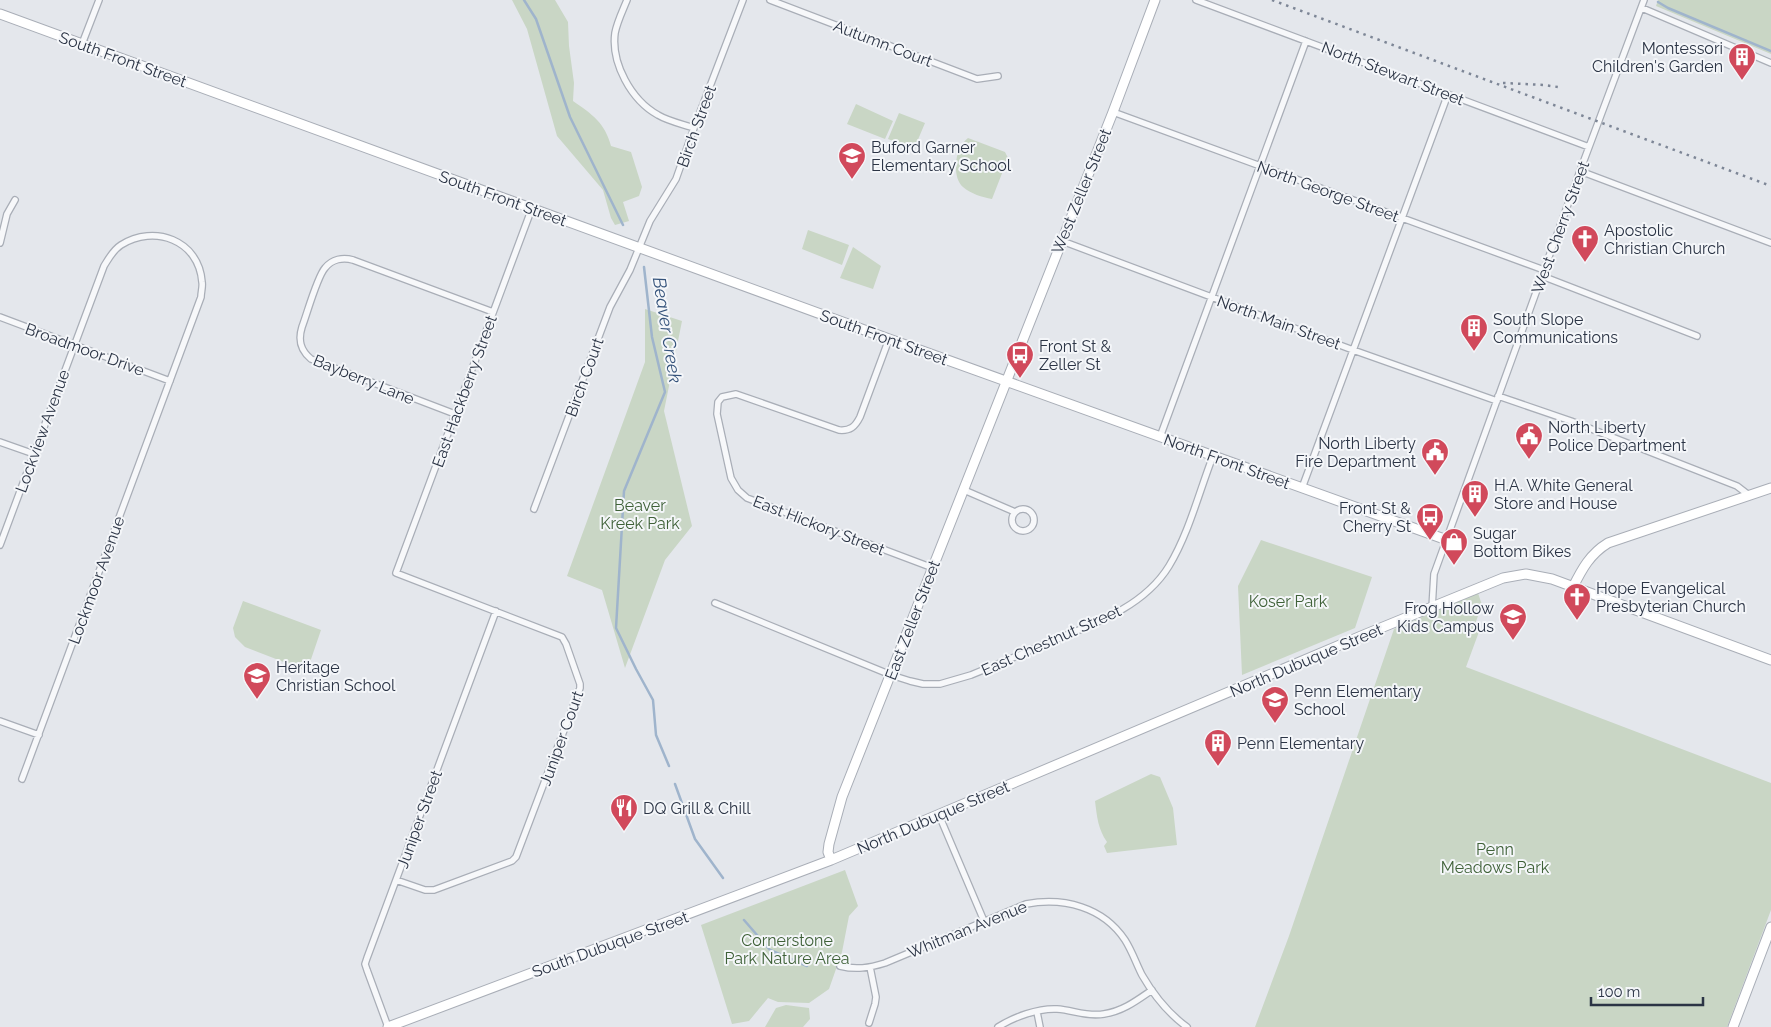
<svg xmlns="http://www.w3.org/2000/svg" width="1771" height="1027" font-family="Raleway,sans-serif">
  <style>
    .green { fill: #c9d6c5 }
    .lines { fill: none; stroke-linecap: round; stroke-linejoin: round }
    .stream { stroke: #9fb4cc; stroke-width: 2.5 }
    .street-casing { stroke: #a9aeb7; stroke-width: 8 }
    .secondary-casing { stroke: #a9aeb7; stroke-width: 11 }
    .street { stroke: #f7f8fa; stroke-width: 5.5 }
    .secondary { stroke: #fff; stroke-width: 9 }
    .rail { stroke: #7d8696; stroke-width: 2.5; stroke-dasharray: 2.5 5; stroke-linecap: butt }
    .labels { text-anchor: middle; stroke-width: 4; stroke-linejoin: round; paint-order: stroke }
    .street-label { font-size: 16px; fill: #2b3445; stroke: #f4f6f9 }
    .poi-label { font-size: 16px; fill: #2b3445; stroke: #f4f6f9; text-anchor: start }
    .park-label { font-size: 16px; fill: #3f6138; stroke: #f4f6f9 }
    .water-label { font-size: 18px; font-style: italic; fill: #34527a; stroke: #f4f6f9 }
  </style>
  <rect width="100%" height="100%" fill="#e4e7ec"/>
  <!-- green -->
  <path class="green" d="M512,0H555L568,22L569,46L574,83L573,101C592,114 605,123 611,146L631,152L642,187L639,196L623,202L629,221L615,225L611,218L603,190L557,136L527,29Z
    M1658,0H1771V54L1656,6Z
    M856,104L893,121L885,139L847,124Z
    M899,113L925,123L914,149L888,139Z
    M968,138L1005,152L1008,158L992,199C982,197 971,194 963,187C953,178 955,158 960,147C962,143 965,141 968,138Z
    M808,230L849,245L842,265L802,249Z
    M853,247L881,266L873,289L840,278Z
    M645,309L682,321L664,411L692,526L665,560L625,668L602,590L567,576L645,362Z
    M1261,540L1372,577L1355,628L1242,675L1238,586Z
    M1478,593L1482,605L1474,627L1480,629L1466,667L1771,783V910L1727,1027H1255L1289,936L1394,629Z
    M243,601L321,630L307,671L245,647L235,637L233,628Z
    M1151,774L1160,777L1173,808L1177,845L1107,853L1104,846L1107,842C1098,829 1097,817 1095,801Z
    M845,870L858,906L849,916L842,952L829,989L809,1003L778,1002L768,998L749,1021L732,1024L701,925Z
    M786,1005L809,1008L810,1019L803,1027H765L776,1008Z"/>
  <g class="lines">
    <!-- stream -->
    <path class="stream" d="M524,0L536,19L570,117L623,225
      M1658,2L1668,8L1771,51
      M644,267L652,337L665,392L624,491L616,628L636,669L653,700L656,735L669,766
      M675,784L695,839L723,878
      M744,920L770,950L807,966"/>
    <defs>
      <path id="street" d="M627,0C623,10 617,22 615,33C611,63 631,100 658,115C668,121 682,124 694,128
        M770,0L977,79L998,76
        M1196,0L1589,147
        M1642,8L1771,63
        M82,44L99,0
        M1113,112L1544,270
        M1580,171L1771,243
        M1062,241L1353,350L1497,401
        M0,243L7,214L15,200
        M1542,276L1697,336
        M0,317L170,381
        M889,339L860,417C855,427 850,431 839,430L736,394L722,397L718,402L717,414L731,478L738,490L747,498L933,568
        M1498,396L1571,421L1737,486L1750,496
        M455,414L311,359C300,350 298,340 302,327C307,314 317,277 325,268C332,259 343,257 353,260L493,312
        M1160,437L1306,41
        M0,442L34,454
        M1302,488L1448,94
        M964,490L1015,512
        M1012 520a11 11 0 1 1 22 0a11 11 0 1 1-22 0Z
        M534,509L610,307L630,270L650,221L676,179L694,128L743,0
        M0,545L104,266C109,258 113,250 121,245C154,224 199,240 202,282C203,286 201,292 201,297L22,779
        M715,603L891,675L910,681L923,684H940L971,675C998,664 1025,653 1052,641C1094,624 1144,607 1169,566C1189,533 1199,492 1213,456
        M1432,608L1434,574L1580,171L1644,0
        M0,721L39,735
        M939,815L984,921
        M396,880L425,890H434L512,861L516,857L580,688V684L566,644L562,637L396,573L532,208
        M840,966C856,970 869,968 885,963L1026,904C1064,897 1103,907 1125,940C1132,951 1136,963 1142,975C1153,994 1169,1014 1187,1027
        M1037,1012L1040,1027
        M869,1023L875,1004L876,997L870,967
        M388,1027L367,970L365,964L367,958L496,611
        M998,1027C1014,1017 1038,1008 1057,1009C1073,1010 1087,1017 1104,1014C1123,1011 1136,1001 1152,990"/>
      <path id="secondary" d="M0,14L889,339L1447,540
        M1573,587C1582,569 1590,554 1608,543L1771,488
        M831,860L828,852L829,844L842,797L1113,112L1155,0
        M388,1027L831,860L1366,634L1503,578L1526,574L1552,579L1771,660
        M1733,1027L1771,927"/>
    </defs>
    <!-- street casing -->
    <use href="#street" class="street-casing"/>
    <!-- secondary casing -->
    <use href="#secondary" class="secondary-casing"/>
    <!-- street -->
    <use href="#street" class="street"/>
    <!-- secondary -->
    <use href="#secondary" class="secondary"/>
    <!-- rail -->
    <path class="rail" d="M1272,0L1771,186
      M1503,83L1544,85L1558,87"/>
  </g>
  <!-- icons -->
  <defs>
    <symbol id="building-pin" viewBox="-11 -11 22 30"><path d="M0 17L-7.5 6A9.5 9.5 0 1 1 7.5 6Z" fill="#d1495b" stroke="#f4f6f9"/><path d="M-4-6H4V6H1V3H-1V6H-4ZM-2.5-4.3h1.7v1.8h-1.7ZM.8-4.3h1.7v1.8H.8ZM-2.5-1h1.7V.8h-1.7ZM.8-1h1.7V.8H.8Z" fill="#fff"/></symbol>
    <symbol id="school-pin" viewBox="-11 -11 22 30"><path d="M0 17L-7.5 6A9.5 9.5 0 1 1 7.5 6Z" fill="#d1495b" stroke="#f4f6f9"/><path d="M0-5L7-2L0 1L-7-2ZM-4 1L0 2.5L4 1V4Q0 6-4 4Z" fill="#fff"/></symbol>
    <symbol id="church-pin" viewBox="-11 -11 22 30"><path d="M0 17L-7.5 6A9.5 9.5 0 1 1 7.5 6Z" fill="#d1495b" stroke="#f4f6f9"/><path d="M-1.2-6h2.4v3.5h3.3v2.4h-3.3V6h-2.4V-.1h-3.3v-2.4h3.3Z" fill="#fff"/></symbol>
    <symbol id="bus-pin" viewBox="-11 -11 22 30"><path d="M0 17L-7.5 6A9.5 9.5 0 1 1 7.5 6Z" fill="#d1495b" stroke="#f4f6f9"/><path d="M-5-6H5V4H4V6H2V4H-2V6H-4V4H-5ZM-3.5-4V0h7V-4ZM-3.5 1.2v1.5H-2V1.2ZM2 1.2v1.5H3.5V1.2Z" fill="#fff"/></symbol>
    <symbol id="civic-pin" viewBox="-11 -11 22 30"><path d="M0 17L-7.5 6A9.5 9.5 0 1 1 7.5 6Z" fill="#d1495b" stroke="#f4f6f9"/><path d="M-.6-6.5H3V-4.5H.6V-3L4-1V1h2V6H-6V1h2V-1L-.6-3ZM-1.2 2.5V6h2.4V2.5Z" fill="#fff"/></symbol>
    <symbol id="shop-pin" viewBox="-11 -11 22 30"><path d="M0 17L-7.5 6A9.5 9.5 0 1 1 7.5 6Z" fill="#d1495b" stroke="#f4f6f9"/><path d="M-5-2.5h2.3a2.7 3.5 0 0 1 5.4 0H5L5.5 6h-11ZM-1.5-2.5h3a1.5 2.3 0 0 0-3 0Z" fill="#fff"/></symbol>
    <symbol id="restaurant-pin" viewBox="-11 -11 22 30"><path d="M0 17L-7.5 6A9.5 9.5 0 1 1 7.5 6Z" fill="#d1495b" stroke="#f4f6f9"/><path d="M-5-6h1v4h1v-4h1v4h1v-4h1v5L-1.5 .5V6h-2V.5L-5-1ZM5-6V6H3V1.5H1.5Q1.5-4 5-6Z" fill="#fff"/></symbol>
  </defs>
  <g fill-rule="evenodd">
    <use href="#building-pin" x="1726" y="41" width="32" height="43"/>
    <use href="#school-pin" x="836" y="140" width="32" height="43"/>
    <use href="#church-pin" x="1569" y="223" width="32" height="43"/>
    <use href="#building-pin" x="1458" y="312" width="32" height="43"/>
    <use href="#bus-pin" x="1004" y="339" width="32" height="43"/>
    <use href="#civic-pin" x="1513" y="420" width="32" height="43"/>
    <use href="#civic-pin" x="1419" y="436" width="32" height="43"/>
    <use href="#building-pin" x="1459" y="478" width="32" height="43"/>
    <use href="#bus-pin" x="1414" y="501" width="32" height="43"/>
    <use href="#shop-pin" x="1438" y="526" width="32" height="43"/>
    <use href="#church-pin" x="1561" y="581" width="32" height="43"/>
    <use href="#school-pin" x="1497" y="601" width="32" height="43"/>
    <use href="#school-pin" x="241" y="660" width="32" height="43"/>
    <use href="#school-pin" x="1259" y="684" width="32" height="43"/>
    <use href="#building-pin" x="1202" y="727" width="32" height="43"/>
    <use href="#restaurant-pin" x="608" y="792" width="32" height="43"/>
  </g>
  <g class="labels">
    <!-- street labels -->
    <g class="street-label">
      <text transform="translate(883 43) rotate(21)" y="6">Autumn Court</text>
      <text transform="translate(123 59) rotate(20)" y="6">South Front Street</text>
      <text transform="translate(1393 73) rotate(21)" y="6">North Stewart Street</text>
      <text transform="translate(696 126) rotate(-70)" y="6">Birch Street</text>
      <text transform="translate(1081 191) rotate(-68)" y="6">West Zeller Street</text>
      <text transform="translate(1328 191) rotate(20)" y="6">North George Street</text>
      <text transform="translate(503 198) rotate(20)" y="6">South Front Street</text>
      <text transform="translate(1560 227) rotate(-70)" y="6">West Cherry Street</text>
      <text transform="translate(1279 322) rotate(20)" y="6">North Main Street</text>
      <text transform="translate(884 337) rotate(20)" y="6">South Front Street</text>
      <text transform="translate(85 349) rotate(20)" y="6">Broadmoor Drive</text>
      <text transform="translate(584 377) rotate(-70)" y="6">Birch Court</text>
      <text transform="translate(364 379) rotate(22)" y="6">Bayberry Lane</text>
      <text transform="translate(464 391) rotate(-70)" y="6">East Hackberry Street</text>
      <text transform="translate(42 431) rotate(-70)" y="6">Lockview Avenue</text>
      <text transform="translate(1227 461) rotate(20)" y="6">North Front Street</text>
      <text transform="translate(819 525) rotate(21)" y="6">East Hickory Street</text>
      <text transform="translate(96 580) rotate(-70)" y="6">Lockmoor Avenue</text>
      <text transform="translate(912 620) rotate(-69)" y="6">East Zeller Street</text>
      <text transform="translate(1051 640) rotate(-24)" y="6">East Chestnut Street</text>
      <text transform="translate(1306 660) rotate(-23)" y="6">North Dubuque Street</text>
      <text transform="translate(561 738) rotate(-70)" y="6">Juniper Court</text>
      <text transform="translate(933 817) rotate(-23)" y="6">North Dubuque Street</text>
      <text transform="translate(419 819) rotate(-70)" y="6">Juniper Street</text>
      <text transform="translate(967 929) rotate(-22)" y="6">Whitman Avenue</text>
      <text transform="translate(610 944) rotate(-20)" y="6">South Dubuque Street</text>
    </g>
    <!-- poi labels -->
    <g class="poi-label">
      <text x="1723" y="54" text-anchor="end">Montessori<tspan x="1723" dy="18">Children's Garden</tspan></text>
      <text x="871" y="153">Buford Garner<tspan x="871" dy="18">Elementary School</tspan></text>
      <text x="1604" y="236">Apostolic<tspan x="1604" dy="18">Christian Church</tspan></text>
      <text x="1493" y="325">South Slope<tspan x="1493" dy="18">Communications</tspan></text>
      <text x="1039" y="352">Front St &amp;<tspan x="1039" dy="18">Zeller St</tspan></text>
      <text x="1548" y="433">North Liberty<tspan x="1548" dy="18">Police Department</tspan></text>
      <text x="1416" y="449" text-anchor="end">North Liberty<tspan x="1416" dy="18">Fire Department</tspan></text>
      <text x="1494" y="491">H.A. White General<tspan x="1494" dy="18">Store and House</tspan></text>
      <text x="1411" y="514" text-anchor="end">Front St &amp;<tspan x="1411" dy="18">Cherry St</tspan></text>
      <text x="1473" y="539">Sugar<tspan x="1473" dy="18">Bottom Bikes</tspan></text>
      <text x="1596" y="594">Hope Evangelical<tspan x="1596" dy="18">Presbyterian Church</tspan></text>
      <text x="1494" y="614" text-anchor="end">Frog Hollow<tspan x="1494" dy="18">Kids Campus</tspan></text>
      <text x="276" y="673">Heritage<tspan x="276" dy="18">Christian School</tspan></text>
      <text x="1294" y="697">Penn Elementary<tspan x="1294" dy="18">School</tspan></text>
      <text x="1237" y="749">Penn Elementary</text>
      <text x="643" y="814">DQ Grill &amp; Chill</text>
    </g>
    <!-- park labels -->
    <g class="park-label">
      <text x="640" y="511">Beaver<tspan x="640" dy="18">Kreek Park</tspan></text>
      <text x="1288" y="607">Koser Park</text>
      <text x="1495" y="855">Penn<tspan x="1495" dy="18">Meadows Park</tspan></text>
      <text x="787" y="946">Cornerstone<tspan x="787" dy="18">Park Nature Area</tspan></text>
    </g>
    <!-- water labels -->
    <g class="water-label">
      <text transform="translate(667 330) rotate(81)" y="6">Beaver Creek</text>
    </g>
  </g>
  <!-- scale -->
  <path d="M1591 997v8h112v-8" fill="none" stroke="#2b3445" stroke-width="2.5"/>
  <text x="1598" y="997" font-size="15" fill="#2b3445" stroke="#f4f6f9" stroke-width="4" paint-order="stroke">100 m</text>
</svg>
